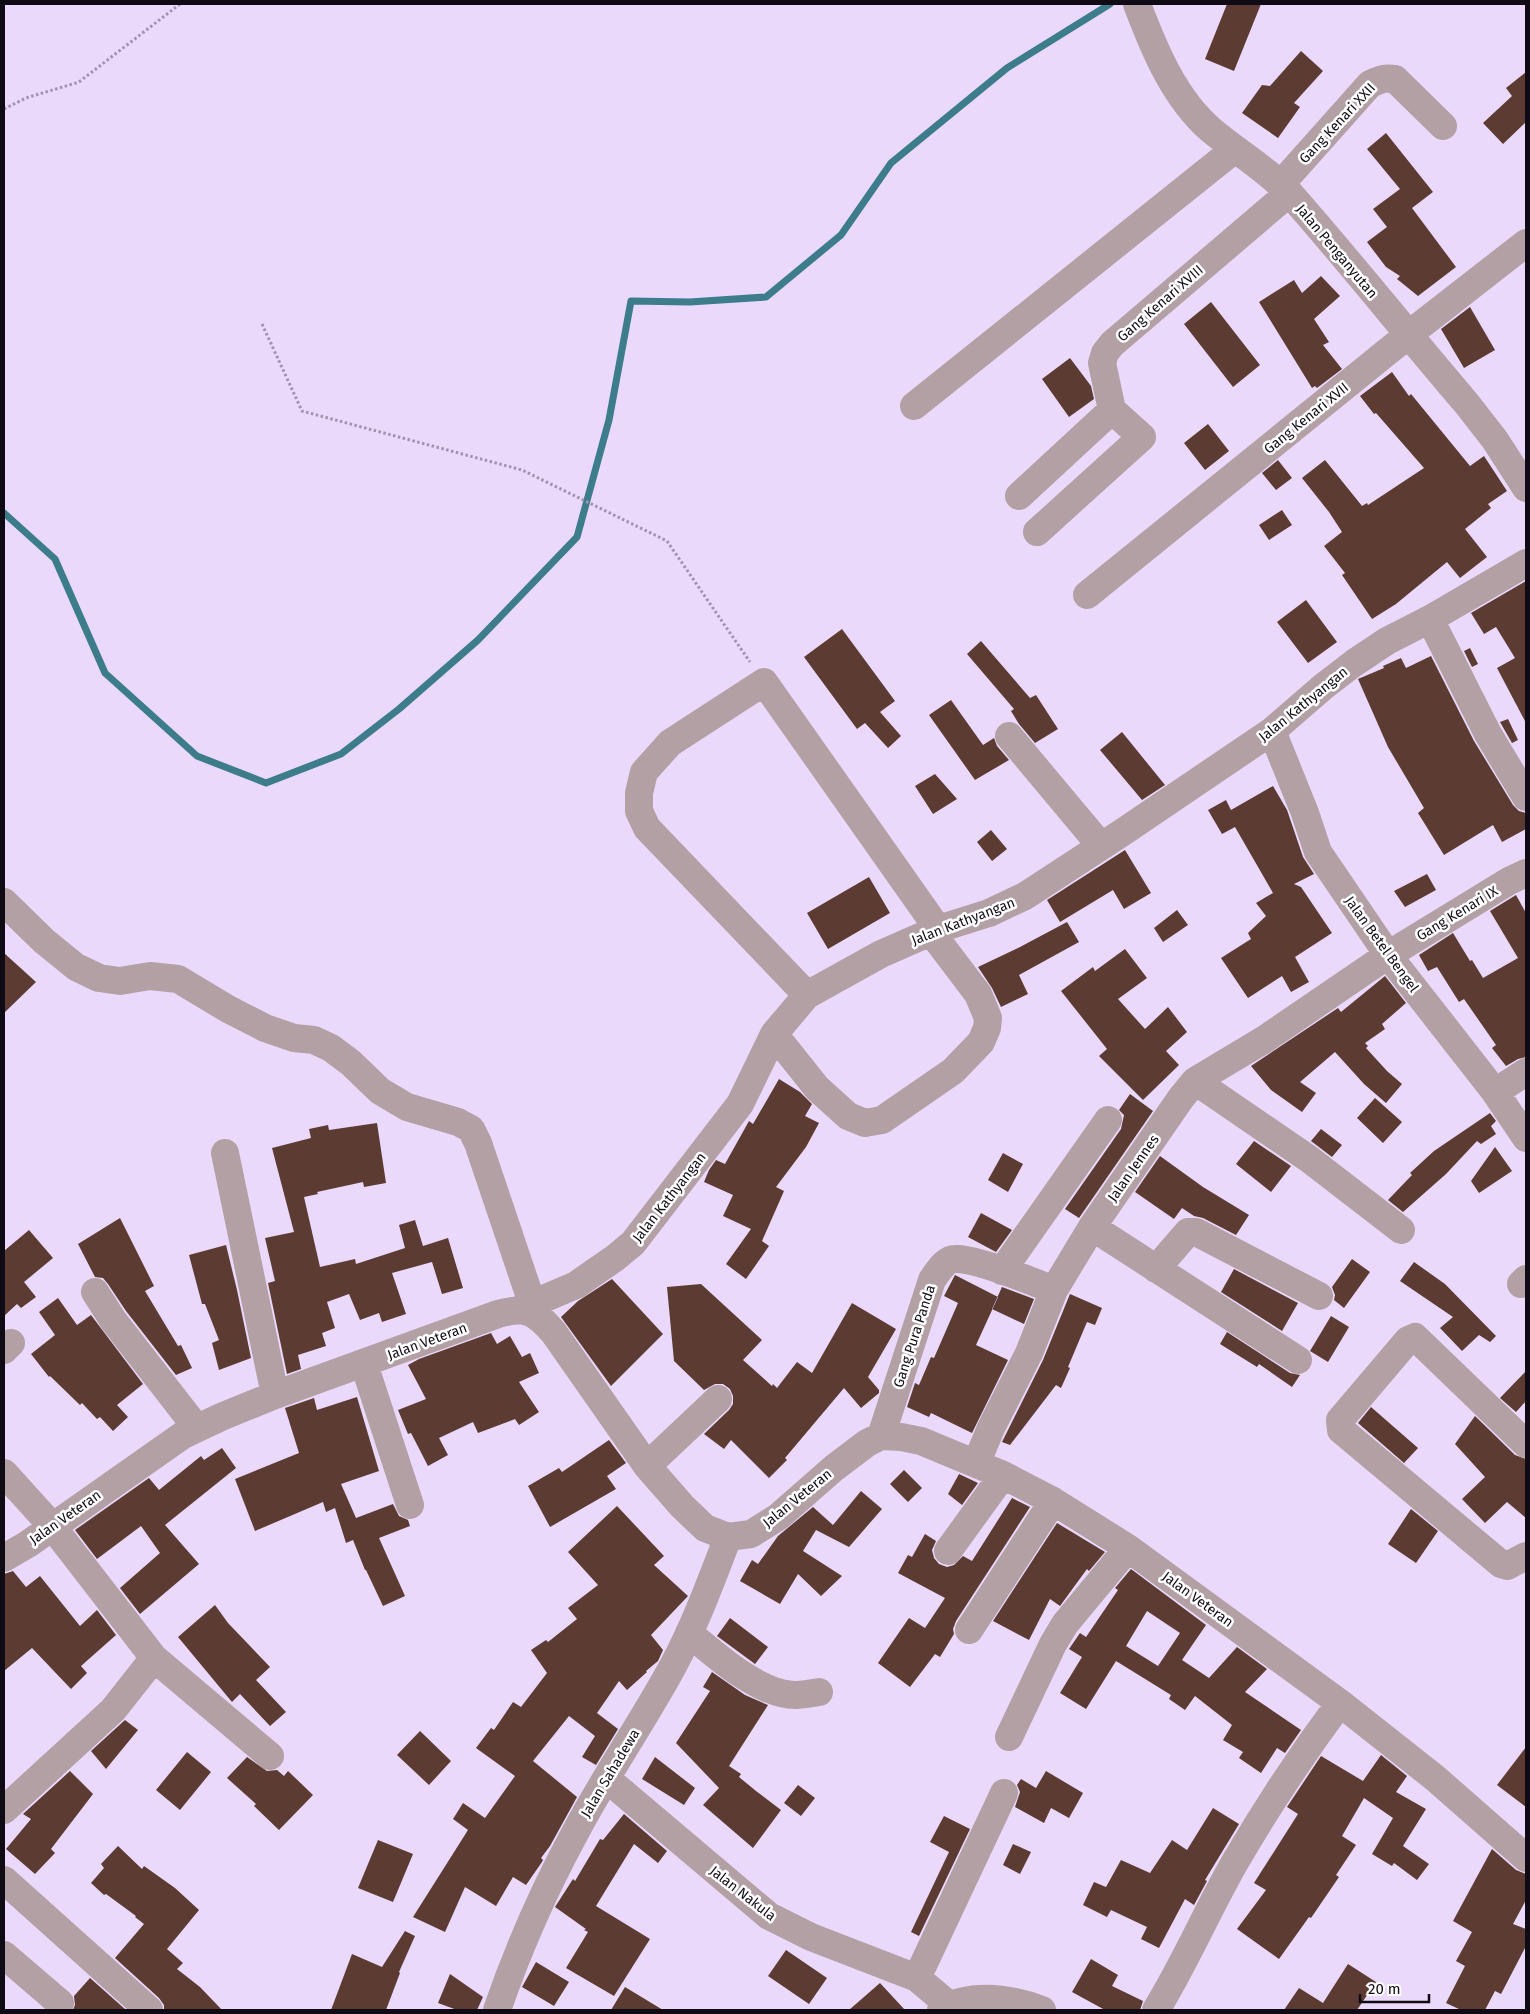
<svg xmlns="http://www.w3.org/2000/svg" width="1530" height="2014" font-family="'Fira Sans',sans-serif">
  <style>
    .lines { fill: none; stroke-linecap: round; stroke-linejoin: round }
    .stream { stroke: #3c7c8b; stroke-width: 7 }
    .building { fill: #5c3b33; fill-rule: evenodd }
    .path { stroke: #a193ae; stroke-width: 3; stroke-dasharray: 2.5 2.5; stroke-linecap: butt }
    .minor { stroke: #b2a0a5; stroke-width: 28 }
    .labels { text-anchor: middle; stroke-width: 5; stroke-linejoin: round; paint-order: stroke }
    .street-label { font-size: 14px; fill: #100a15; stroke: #fff }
  </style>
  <rect width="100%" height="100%" fill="#ebd9fb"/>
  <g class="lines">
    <!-- stream -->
    <path class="stream" d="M4,513L55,559L105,673L197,756L266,783L341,754L399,709L478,640L577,537L609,420L631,301L690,302L766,297L841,235L891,163L1007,68L1110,4"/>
  </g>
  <!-- building -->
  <path class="building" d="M1227,4H1261L1234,71L1205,59Z
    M1301,51L1323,71L1294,103L1300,107L1278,138L1242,113L1262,85L1270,86Z
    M1526,72V122L1503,144L1483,123L1512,96L1506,88Z
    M1386,133L1433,192L1412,208L1456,267L1418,296L1397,279L1400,276L1386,267L1367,242L1387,227L1373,209L1400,189L1367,149Z
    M1321,276L1340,296L1314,319L1329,342L1323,345L1342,369L1317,388L1315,386L1312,388L1259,302L1294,280L1302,293Z
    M1211,302L1260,365L1233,387L1184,324Z
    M1470,307L1495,350L1464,368L1441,329Z
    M1070,358L1091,386L1094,399L1069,417L1042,379Z
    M1392,372L1409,396L1411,394L1470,466L1484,456L1507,491L1488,504L1491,508L1465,529L1487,557L1460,578L1447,562L1396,604L1372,619L1342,575L1345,573L1324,546L1342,532L1329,512L1302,478L1325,460L1362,506L1367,503L1368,505L1424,468L1376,413L1374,414L1360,396Z
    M1208,424L1229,451L1205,470L1184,443Z
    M1278,460L1292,478L1276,490L1262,473Z
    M1282,510L1292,525L1269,540L1259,525Z
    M1526,581V723L1497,668L1515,658L1496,627L1484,634L1471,613Z
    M1306,600L1337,642L1308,663L1277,622Z
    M842,629L895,701L880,712L901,736L888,748L865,723L857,729L804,657Z
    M981,641L1030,698L1036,695L1058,729L1035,743L1019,724L1011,711L1014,709L967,654Z
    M1470,648L1478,664L1472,667L1464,651Z
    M1431,656L1474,741L1513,805L1519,811L1526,813V829L1502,842L1493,825L1444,855L1418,813L1424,808L1388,747L1358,679L1384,668L1383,666L1401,658L1406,668Z
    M951,700L983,745L994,738L997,746L1009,760L975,780L929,715Z
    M1508,719L1518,740L1512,743L1500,722Z
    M1122,732L1165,785L1142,800L1100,750Z
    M935,774L957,799L933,814L915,786Z
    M1273,786L1287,810L1303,857L1314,874L1294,884L1301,887L1332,933L1295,957L1309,982L1291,992L1282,976L1248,998L1221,958L1251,939L1248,933L1266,916L1256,903L1273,893L1235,827L1222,834L1208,810L1226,800L1231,810Z
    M991,830L1007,849L992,861L977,842Z
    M1125,850L1151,893L1124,909L1113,890L1060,922L1047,900Z
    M1427,874L1436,890L1405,907L1394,891Z
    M869,877L890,913L828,949L807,913Z
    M1516,895L1526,913V1057L1518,1059L1506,1066L1492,1048L1496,1045L1464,999L1459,1002L1437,967L1428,971L1419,955L1453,933L1470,961L1472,960L1483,978L1518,958L1490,911Z
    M1177,910L1188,925L1163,942L1154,928Z
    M1067,922L1079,942L1019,975L1028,994L1001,1007L992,988L978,967L1020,947Z
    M1125,949L1147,978L1118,999L1145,1029L1168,1007L1187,1032L1166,1051L1179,1065L1143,1100L1099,1056L1107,1049L1061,991L1093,967L1095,971Z
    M4,953L36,982L4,1013Z
    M1385,976L1406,1003L1382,1024L1385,1029L1365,1043L1368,1046L1366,1048L1387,1071L1402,1084L1386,1103L1364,1084L1335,1052L1300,1082L1316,1093L1302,1112L1271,1090L1251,1066L1338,1008L1341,1012Z
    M779,1079L800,1092L812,1104L805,1116L819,1123L806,1147L776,1187L784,1191L762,1241L769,1246L746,1279L726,1264L751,1229L723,1216L733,1195L704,1182L709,1170L716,1160L725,1164L749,1121L753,1124Z
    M1130,1094L1153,1111L1079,1218L1065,1209L1121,1129L1124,1115L1119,1110Z
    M1375,1098L1402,1122L1383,1143L1357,1118Z
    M1490,1113L1496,1121L1491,1126L1496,1134L1481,1144L1477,1141L1446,1174L1403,1212L1388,1200L1412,1175L1410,1173L1434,1151Z
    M377,1123L386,1183L364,1187L363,1182L317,1192L318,1194L304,1197L320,1267L355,1259L356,1264L405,1248L399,1225L415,1220L423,1246L448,1238L463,1288L442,1294L432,1262L392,1273L406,1314L382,1322L379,1313L360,1320L349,1294L327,1302L335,1328L322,1333L326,1346L298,1355L301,1369L287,1374L268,1283L275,1281L265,1238L294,1232L272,1148L311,1138L309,1129L328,1125L329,1130Z
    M1321,1129L1342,1145L1332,1157L1311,1141Z
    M1254,1141L1291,1166L1271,1192L1236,1164Z
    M1495,1147L1512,1171L1479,1193L1471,1181Z
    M1003,1153L1023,1164L1008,1192L988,1180Z
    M1160,1156L1203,1187L1249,1215L1236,1235L1203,1218L1194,1216L1182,1208L1174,1219L1135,1192Z
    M981,1213L1012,1230L996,1252L968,1237Z
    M120,1218L154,1286L145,1291L178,1346L181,1345L192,1368L176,1375L126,1311L108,1284L103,1278L95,1277L78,1244Z
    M29,1230L53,1258L24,1282L36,1297L21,1308L17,1304L4,1316V1251Z
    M226,1245L237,1290L251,1358L219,1370L212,1343L219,1340L205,1304H202L189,1255Z
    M1352,1259L1370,1272L1344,1308L1334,1300L1335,1295L1332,1287Z
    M1414,1262L1445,1284L1496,1336L1490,1342L1479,1335L1462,1351L1440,1328L1453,1317L1400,1281Z
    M1234,1269L1298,1303L1282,1331L1221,1292Z
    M955,1275L998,1297L976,1345L1008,1360L972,1433L931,1413L929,1417L907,1407L915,1383L919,1385L931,1357L934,1358L958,1303L944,1296Z
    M612,1279L663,1334L611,1386L561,1317L578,1301Z
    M701,1284L762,1340L743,1360L772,1386L773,1384L777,1388L797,1362L812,1373L852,1303L896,1329L868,1377L879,1390V1393L861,1408L844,1388L785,1458L787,1460L769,1478L731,1440L724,1449L704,1434L729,1410L733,1404V1396L730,1389L723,1384H715L704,1390L674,1361L667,1287Z
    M1002,1287L1034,1299L1024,1324L992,1309Z
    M1070,1294L1102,1308L1095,1325L1087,1322L1068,1367L1070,1368L1061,1388L1056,1385L1010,1445L1002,1442L1043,1360Z
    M58,1298L77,1325L91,1315L143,1384L117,1405L128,1417L113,1431L100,1417L97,1419L82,1403L80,1405L50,1376L49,1377L31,1354L55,1335L39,1312Z
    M1331,1316L1349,1327L1328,1362L1310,1351Z
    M1227,1332L1290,1373L1300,1375L1292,1387L1259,1364L1257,1367L1220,1344Z
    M491,1333L497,1344L510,1336L522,1357L530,1353L539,1373L519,1382L539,1412L519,1425L515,1419L478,1433L473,1422L439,1438L448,1455L428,1466L411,1433L408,1434L398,1410L426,1399L408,1365L419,1359Z
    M1526,1371V1401L1516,1412L1500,1398Z
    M357,1397L379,1471L341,1484L356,1518L393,1504L399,1516L408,1520L410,1526L379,1538L405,1596L383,1606L366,1570H365L353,1540L346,1543L335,1508L326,1512L323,1502L255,1531L235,1479L299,1453L285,1408L314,1398L317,1410Z
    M1371,1407L1418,1448L1404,1463L1358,1423Z
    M1475,1416L1515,1455L1526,1459V1518L1507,1502L1485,1523L1462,1499L1485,1477L1455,1444Z
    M609,1440L626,1463L607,1476L616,1489L550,1527L528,1486L559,1468L562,1472Z
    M222,1448L236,1468L165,1525L199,1564L140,1614L120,1588L160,1553L141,1526L97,1559L75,1530L149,1478L159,1490L201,1456L204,1460Z
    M904,1470L922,1488L908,1502L890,1484Z
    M959,1474L978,1483L962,1505L948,1494Z
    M861,1491L882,1509L849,1547L816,1530L803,1551L842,1576L821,1596L798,1574L780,1604L740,1581L752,1560L758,1564L778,1536L813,1507L833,1525Z
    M1012,1498L1030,1507L956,1621L953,1629L954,1634L940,1657L935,1654L910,1687L878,1663L909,1618L925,1628L945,1598L898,1573L908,1555L912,1557L925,1534L936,1541L932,1550L934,1558L939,1564L947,1567L954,1565L963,1556L972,1561Z
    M617,1506L664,1556L654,1565L688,1596L651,1635L663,1650L658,1661L646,1671L647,1672L627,1690L619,1681L597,1713L618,1729L596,1765L582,1757L595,1736L569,1716L533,1761L577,1797L550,1846L541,1858L543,1860L542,1862L526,1885L513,1877L496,1906L465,1887L445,1932L413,1917L468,1830L453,1819L463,1803L485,1818L515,1776L476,1748L491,1728L494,1730L513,1702L521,1707L547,1673L531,1650L546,1640L548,1642L577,1619L568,1608L598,1585L568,1552Z
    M1411,1509L1438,1531L1416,1563L1388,1544Z
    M1057,1523L1105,1552L1089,1571L1087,1569L1060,1606L1050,1599L1029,1640L993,1621Z
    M1131,1569L1206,1625L1182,1660L1209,1678L1237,1647L1267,1669L1245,1692L1301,1730L1285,1753L1277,1748L1261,1773L1239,1758L1243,1752L1223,1740L1232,1725L1195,1696L1185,1710L1169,1699L1171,1695L1116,1661L1086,1709L1060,1693L1082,1657L1069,1649L1080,1633L1086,1637L1118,1590L1115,1588ZM1147,1611L1180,1633L1158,1666L1126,1646Z
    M13,1571L26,1587L40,1576L80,1626L97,1610L116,1635L81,1666L87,1673L71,1689L32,1648L4,1671V1574Z
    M215,1605L228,1623L270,1667L256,1680L286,1712L270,1726L240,1694L232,1702L178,1637Z
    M730,1618L768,1647L755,1664L717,1636Z
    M712,1672L745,1695L768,1705L729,1766L741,1774L739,1777L756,1791L781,1810L753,1848L703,1805L719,1788L676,1743L710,1691L703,1687Z
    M125,1720L138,1730L106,1769L91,1751Z
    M420,1731L451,1761L429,1785L397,1755Z
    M1526,1747V1807L1497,1785Z
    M187,1752L211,1772L180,1810L156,1790Z
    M1381,1755L1407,1776L1396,1792L1426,1809L1403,1846L1429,1864L1417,1880L1394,1863L1392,1866L1372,1854L1393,1818L1364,1798L1342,1836L1356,1845L1336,1875L1339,1877L1311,1918L1309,1917L1279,1959L1237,1929L1266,1890L1254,1883L1298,1814L1287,1807L1321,1756L1363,1781Z
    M247,1757L267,1771L277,1770L284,1776L288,1771L313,1795L279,1830L254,1806L256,1804L227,1778Z
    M655,1757L695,1788L684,1805L642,1779Z
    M70,1771L93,1794L51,1849L55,1853L35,1874L6,1849L31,1819L23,1814Z
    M1046,1771L1083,1793L1069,1818L1051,1808L1044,1823L1015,1807L1020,1792L1017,1785L1021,1779L1036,1788Z
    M798,1785L815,1798L801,1816L784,1803Z
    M1213,1808L1239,1824L1205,1880L1207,1881L1194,1905L1185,1899L1159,1948L1141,1939L1147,1927L1111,1910L1107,1917L1083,1905L1094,1882L1106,1887L1121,1860L1150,1873L1172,1840L1187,1850Z
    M624,1814L667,1851L658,1863L634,1844L596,1906L650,1939L614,1996L566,1968L588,1932L584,1930L586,1929L555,1907L573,1879L575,1881L600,1839L603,1840Z
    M944,1816L970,1829L919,1936L911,1932L949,1852L930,1842Z
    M378,1840L413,1854L393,1902L358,1888Z
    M1013,1844L1031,1852L1020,1874L1003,1865Z
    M118,1846L142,1869L144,1866L175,1888L199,1910L167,1949L183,1963L177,1969L200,1987L222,2010H164V2005L159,1998L115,1958L144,1924L135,1917L136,1916L106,1894L104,1895L91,1883L104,1868L101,1864Z
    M1492,1849L1516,1870L1526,1874V1900L1513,1924L1526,1929V1946L1501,1994L1495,1991L1485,2010H1461L1446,2003L1465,1966L1456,1961L1472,1932L1453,1921Z
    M405,1931L415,1936L399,1972L400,1973L386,2010H331L352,1954L382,1967Z
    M786,1950L827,1978L809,2004L768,1976Z
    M1091,1959L1118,1975L1112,1986L1143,2001L1140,2010H1105L1072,1992Z
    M536,1962L569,1982L554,2006L522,1987Z
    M1348,1964L1376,1982L1357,2010H1284L1299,1988L1323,2003Z
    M450,1974L483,1997L477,2010H457L438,2003Z
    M90,1978L126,2010H73L75,2005L74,1996Z
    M880,1983L905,2010H849Z
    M625,1987L663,2010H611Z"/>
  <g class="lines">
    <!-- path -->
    <path class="path" d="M4,109L26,98L79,82L180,4
      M262,324L302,411L522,470L667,541L750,662"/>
    <!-- minor -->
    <path class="minor" d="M1137,4C1154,49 1174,98 1211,130C1237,152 1268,170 1291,195C1351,263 1408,335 1467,404L1495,440L1526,488
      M1280,185L1370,84C1379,80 1385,77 1395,79L1443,126
      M914,406L1235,149
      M1019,496L1112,410L1102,363L1105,353L1112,344L1289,193
      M1037,532L1142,437L1112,410
      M1087,595L1408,335L1526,243
      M1430,619L1488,734L1526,797
      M1272,731L1305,813L1318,852L1388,955L1495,1092L1526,1138
      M1009,736L1101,846
      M4,902L44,941L76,967L99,978L120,981L150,976L178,979L228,1009L265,1028L294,1038L314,1040L331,1048L351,1063L380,1091L407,1107L458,1122L471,1129L478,1143L532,1303
      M807,995L647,828L639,811V793L644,772L670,743L764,682L938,929
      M774,1034L817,1088L848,1116L865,1123L882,1120L953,1071L981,1042L987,1028L988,1018L978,994L931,932
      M1195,1081L1309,1159L1401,1230
      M1495,1092L1526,1072
      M225,1153L275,1395
      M1092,1227L1298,1360
      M1156,1269L1188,1232H1196L1319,1296
      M1002,1271L1108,1120
      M1521,1284L1526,1279
      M95,1292L113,1320L196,1427
      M520,1309L576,1285L615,1258L633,1243L740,1104L774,1034L807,995L881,954L938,929L989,913L1025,896L1123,832L1272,731L1324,686L1354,663L1387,641L1430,619L1526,563
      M4,1350L11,1343
      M364,1364L410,1505
      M881,1436L932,1280C937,1273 942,1264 950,1260C965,1253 1036,1283 1054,1290
      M1526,1444L1415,1337L1408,1340L1340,1420L1341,1430L1501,1564L1507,1566L1526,1556
      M976,1464L991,1428L1029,1353L1054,1290L1092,1227L1181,1098L1195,1081L1265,1039L1388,955L1509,881L1526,873
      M647,1466L718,1399
      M4,1473L52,1526L154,1658L270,1756
      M948,1551L1003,1475
      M4,1558L28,1544L183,1435L221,1417L275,1395L498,1314C526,1306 535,1311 554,1333L647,1466L682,1506L705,1528L728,1537L751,1534L778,1517L834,1468L867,1443L881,1436L901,1437L921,1441L1003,1475L1053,1501L1128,1548L1340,1703L1435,1778L1526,1858
      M969,1630L1053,1501
      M689,1633C715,1655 761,1696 796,1695C804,1695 812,1693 819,1692
      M1009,1737L1053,1644L1065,1624L1128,1548
      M607,1779L769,1916L811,1937L917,1978L949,2005
      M4,1810L113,1710L154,1658
      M4,1880L149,2010
      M4,1955L60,2003
      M917,1978L1004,1793
      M497,2010C518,1949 544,1890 575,1833C605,1776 642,1723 673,1666C695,1625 711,1581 728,1537
      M941,2010C971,1992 1011,1998 1042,2010
      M1156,2010C1185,1963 1207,1911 1235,1862C1267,1807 1302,1754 1340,1703"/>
  </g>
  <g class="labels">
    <!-- street labels -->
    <g class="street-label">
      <text transform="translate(1337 123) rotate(-47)" y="5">Gang Kenari XXII</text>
      <text transform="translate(1337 251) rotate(50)" y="5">Jalan Penganyutan</text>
      <text transform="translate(1160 303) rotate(-41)" y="5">Gang Kenari XVIII</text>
      <text transform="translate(1306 418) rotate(-39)" y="5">Gang Kenari XVII</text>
      <text transform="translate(1303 704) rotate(-39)" y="5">Jalan Kathyangan</text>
      <text transform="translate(1457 913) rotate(-31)" y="5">Gang Kenari IX</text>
      <text transform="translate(963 921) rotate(-21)" y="5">Jalan Kathyangan</text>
      <text transform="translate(1382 944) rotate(54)" y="5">Jalan Betel Bengel</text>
      <text transform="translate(1133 1168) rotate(-55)" y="5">Jalan Jennes</text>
      <text transform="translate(669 1197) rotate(-52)" y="5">Jalan Kathyangan</text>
      <text transform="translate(914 1336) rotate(-72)" y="5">Gang Pura Panda</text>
      <text transform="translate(427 1341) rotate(-20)" y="5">Jalan Veteran</text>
      <text transform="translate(797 1498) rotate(-39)" y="5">Jalan Veteran</text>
      <text transform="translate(65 1517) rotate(-35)" y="5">Jalan Veteran</text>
      <text transform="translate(1198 1599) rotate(36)" y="5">Jalan Veteran</text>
      <text transform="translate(610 1773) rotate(-59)" y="5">Jalan Sahadewa</text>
      <text transform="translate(743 1893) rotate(38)" y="5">Jalan Nakula</text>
    </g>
  </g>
  <!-- border -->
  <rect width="1530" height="2014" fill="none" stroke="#100a15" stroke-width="10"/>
  <!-- scale -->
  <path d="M1360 1994v8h69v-8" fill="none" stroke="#100a15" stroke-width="2.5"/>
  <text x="1368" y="1994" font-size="15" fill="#100a15" stroke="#ffffff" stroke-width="4" paint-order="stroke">20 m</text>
</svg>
